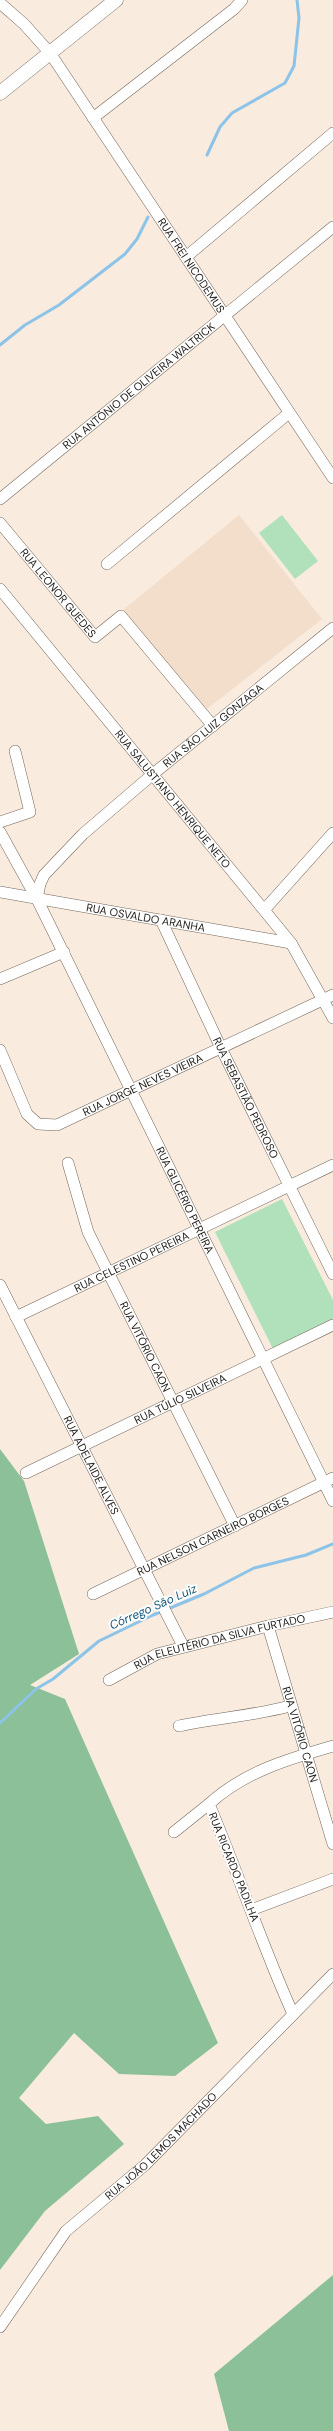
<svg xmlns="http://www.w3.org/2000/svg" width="333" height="2431" font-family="'DM Sans',sans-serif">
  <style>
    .built { fill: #f2decb }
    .green { fill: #b0e1bb }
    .forest { fill: #8cc099 }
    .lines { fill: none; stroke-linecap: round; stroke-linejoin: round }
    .stream { stroke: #8cc3e8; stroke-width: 3 }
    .minor-casing { stroke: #73675b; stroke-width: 12 }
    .tertiary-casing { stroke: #73675b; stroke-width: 15 }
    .minor { stroke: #fff; stroke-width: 11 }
    .tertiary { stroke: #fff; stroke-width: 14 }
    .labels { text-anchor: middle; stroke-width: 4; stroke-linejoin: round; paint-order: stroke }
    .street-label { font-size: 11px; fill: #1e1915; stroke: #fff }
    .water-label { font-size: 12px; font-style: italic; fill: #145679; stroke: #fff }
  </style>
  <rect width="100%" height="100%" fill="#f9ebde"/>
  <!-- built -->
  <path class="built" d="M239,515L322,619L207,709L123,610Z"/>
  <!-- green -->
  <path class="green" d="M282,515L318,561L295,579L259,533Z
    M282,1199L333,1300V1319L273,1349L215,1232Z"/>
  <!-- forest -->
  <path class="forest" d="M0,1449L24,1481L79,1654L30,1685L65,1699L218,2043L175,2076L119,2074L74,2033L19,2098L46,2124L98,2116L124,2144L45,2211L0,2270Z
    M333,2275V2431H229L214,2374Z"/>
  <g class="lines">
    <!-- stream -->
    <path class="stream" d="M207,155L220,127L232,113L285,83L294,66L299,18L297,0
      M0,345L25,325L59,305L125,254L137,239L148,217
      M0,1723L36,1689L53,1679L99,1641L153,1615L204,1594L254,1568L306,1555L333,1544"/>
    <defs>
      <g id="minor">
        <path id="s1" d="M0,3L24,24L50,53L333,478"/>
        <path d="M93,118L234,9L242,0"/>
        <path d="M186,257L333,133"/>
        <path id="s2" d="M0,499L333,227"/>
        <path id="s3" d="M0,523L95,637L121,616L213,726"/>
        <path d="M107,564L289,413"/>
        <path id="s4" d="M0,589L291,943L333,1018"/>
        <path d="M0,822L30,812L15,751"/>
        <path id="s5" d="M0,832L37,899L333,1501"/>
        <path id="s6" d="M0,892L291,943"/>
        <path id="s7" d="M37,899L40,884L44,875L83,834L153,774L333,628"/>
        <path d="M265,909L333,833"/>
        <path id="s8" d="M161,920L221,1048L333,1274"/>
        <path d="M0,979L64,952"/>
        <path id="s9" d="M0,1050L27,1114L38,1124L57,1125L333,995"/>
        <path id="s10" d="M68,1163L88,1232L235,1526"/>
        <path id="s11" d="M0,1285L183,1646"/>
        <path id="s12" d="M16,1317L333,1165"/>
        <path id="s13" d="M26,1473L333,1325"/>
        <path id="s14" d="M93,1594L333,1478"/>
        <path id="s15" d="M268,1626L333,1844"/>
        <path id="s16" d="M109,1680L157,1654L268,1626L333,1612"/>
        <path d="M179,1726C216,1718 253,1716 290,1706"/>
        <path d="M174,1832L209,1804"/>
        <path d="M251,1910L333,1879"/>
        <path d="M293,2014C262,1945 238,1873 209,1804C244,1772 288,1759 333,1746"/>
        <path id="s17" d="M0,2327L66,2231L145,2165L333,1974"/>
      </g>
      <path id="tertiary" d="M0,93L116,0"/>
    </defs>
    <!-- minor casing -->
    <use href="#minor" class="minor-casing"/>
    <!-- tertiary casing -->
    <use href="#tertiary" class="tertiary-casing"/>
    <!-- minor -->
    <use href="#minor" class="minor"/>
    <!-- tertiary -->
    <use href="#tertiary" class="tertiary"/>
  </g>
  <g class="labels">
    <!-- street labels -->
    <g class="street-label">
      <text dy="4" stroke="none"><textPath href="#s1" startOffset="326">RUA FREI NICODEMUS</textPath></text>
      <text dy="4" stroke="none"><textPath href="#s2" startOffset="179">RUA ANTÔNIO DE OLIVEIRA WALTRICK</textPath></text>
      <text dy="4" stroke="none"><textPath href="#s3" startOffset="91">RUA LEONOR GUEDES</textPath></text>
      <text dy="4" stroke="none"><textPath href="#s7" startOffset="251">RUA SÃO LUIZ GONZAGA</textPath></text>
      <text dy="4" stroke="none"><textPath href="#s4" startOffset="272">RUA SALUSTIANO HENRIQUE NETO</textPath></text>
      <text dy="4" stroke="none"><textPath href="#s6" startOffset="148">RUA OSVALDO ARANHA</textPath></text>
      <text dy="4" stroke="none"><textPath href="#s9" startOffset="198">RUA JORGE NEVES VIEIRA</textPath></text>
      <text dy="4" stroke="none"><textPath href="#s8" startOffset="197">RUA SEBASTIÃO PEDROSO</textPath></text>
      <text dy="4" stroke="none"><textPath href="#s5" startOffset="412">RUA GLICÉRIO PEREIRA</textPath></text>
      <text dy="4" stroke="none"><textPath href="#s12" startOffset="128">RUA CELESTINO PEREIRA</textPath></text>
      <text dy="4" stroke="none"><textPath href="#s10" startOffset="200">RUA VITÓRIO CAON</textPath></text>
      <text dy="4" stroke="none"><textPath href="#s13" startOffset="171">RUA TÚLIO SILVEIRA</textPath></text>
      <text dy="4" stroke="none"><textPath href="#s11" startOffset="202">RUA ADELAIDE ALVES</textPath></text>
      <text dy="4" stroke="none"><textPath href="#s14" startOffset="133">RUA NELSON CARNEIRO BORGES</textPath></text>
      <text dy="4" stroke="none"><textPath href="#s16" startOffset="118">RUA ELEUTÉRIO DA SILVA FURTADO</textPath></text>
      <text dy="4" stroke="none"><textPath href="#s15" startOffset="113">RUA VITÓRIO CAON</textPath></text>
      <text transform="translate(234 1867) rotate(68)" y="4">RUA RICARDO PADILHA</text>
      <text dy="4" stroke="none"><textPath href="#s17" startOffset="244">RUA JOÃO LEMOS MACHADO</textPath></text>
    </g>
    <!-- water labels -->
    <g class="water-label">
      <text transform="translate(153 1607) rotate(-24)" y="4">Córrego São Luiz</text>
    </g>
  </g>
</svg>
